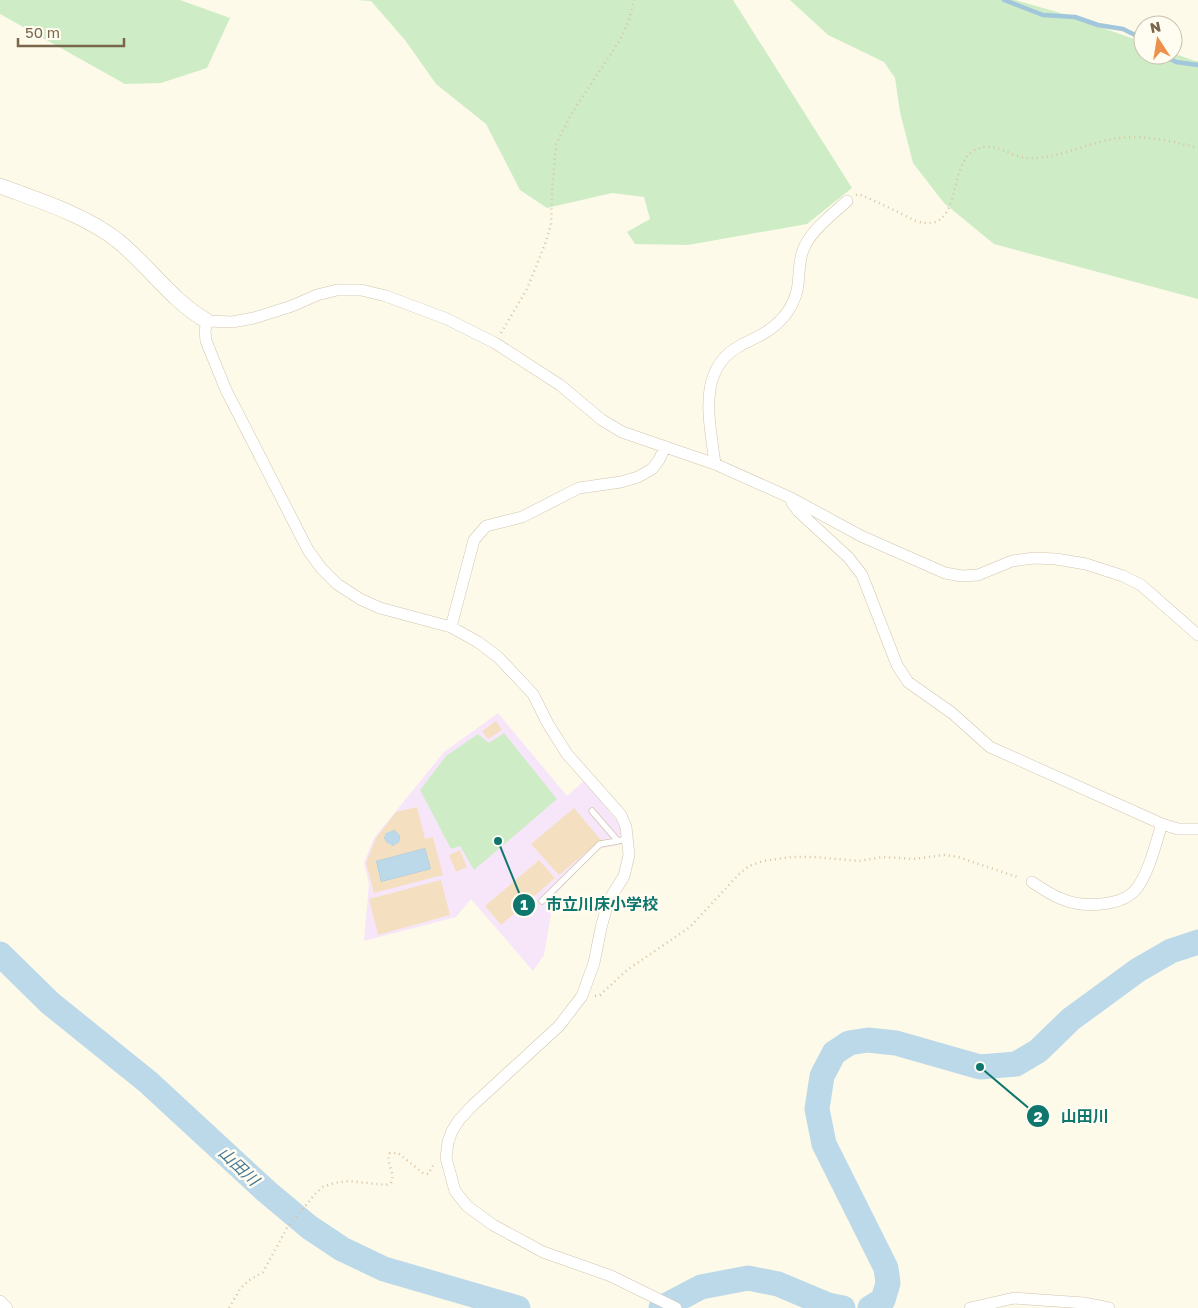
<svg xmlns="http://www.w3.org/2000/svg" width="1198" height="1308" font-family="'Golos Text','Noto Sans JP',sans-serif">
  <style>
    .education { fill: #f7e6fa }
    .green { fill: #ceedc6 }
    .water { fill: #bcd9e9; stroke: #a2c6db }
    .lines { fill: none; stroke-linecap: round; stroke-linejoin: round }
    .stream { stroke: #a2c6db; stroke-width: 4.5 }
    .river { stroke: #bcd9e9; stroke-width: 25 }
    .building { fill: #f4e0c0; fill-rule: evenodd }
    .lane-casing { stroke: #d1c5ae; stroke-width: 7 }
    .street-casing { stroke: #d1c5ae; stroke-width: 12 }
    .secondary-casing { stroke: #d4c6ab; stroke-width: 16 }
    .path { stroke: #dac3a2; stroke-width: 2.5; stroke-dasharray: 1 4; stroke-linecap: butt }
    .lane { stroke: #fff; stroke-width: 5.5 }
    .street { stroke: #fff; stroke-width: 11 }
    .secondary { stroke: #fff; stroke-width: 15 }
    .labels { text-anchor: middle; stroke-width: 5; stroke-linejoin: round; paint-order: stroke }
    .water-label { font-size: 16px; font-style: italic; fill: #467895; stroke: #fffcf1 }
    .leader { fill: none; stroke: #0f766e; stroke-width: 2 }
    .callout-dot { fill: #0f766e; stroke: #fffcf1; stroke-width: 2 }
    .mark-label { font-size: 15px; text-anchor: middle; font-weight: bold; fill: #fff }
    .callout-label { font-size: 16px; text-anchor: middle; font-weight: bold; fill: #0f766e; stroke: #fffcf1; stroke-width: 5; stroke-linejoin: round; paint-order: stroke }
  </style>
  <rect width="100%" height="100%" fill="#fdfae9"/>
  <!-- education -->
  <path class="education" d="M498,713L567,796L584,781L617,821L620,828L623,844L598,849L554,896L544,955L533,971L471,899L456,917L364,941L369,884L364,863L374,838L444,752Z"/>
  <!-- green -->
  <path class="green" d="M0,0H180L230,18L207,68L161,83L125,84L0,14Z
    M356,0H733L852,188L807,224L688,245L635,244L627,232L650,219L644,197L612,193L547,208L520,190L486,124L436,84L405,40L371,1Z
    M790,0H1015L1057,12L1143,42V55H1173V53L1195,61H1198V299L994,244L944,203L913,163L900,112L895,78L884,62L828,35Z
    M504,733L557,799L474,870L460,846L451,849L420,790L446,756L478,734L489,743Z"/>
  <!-- water -->
  <path class="water" d="M384 838a8 8 0 1 1 16 0a8 8 0 1 1-16 0Z
    M425,848L431,869L381,882L376,861Z"/>
  <g class="lines">
    <!-- stream -->
    <path class="stream" d="M1004,0L1043,15L1075,17L1098,25L1123,29L1143,39
      M1163,55L1176,62L1198,65"/>
    <!-- river -->
    <path class="river" d="M0,954L50,1003L148,1082L266,1191L309,1227L342,1249L384,1269L518,1308
      M661,1308L701,1287L748,1278L778,1284L828,1305L843,1308
      M870,1308L883,1300L888,1283L886,1268L824,1144L817,1109L822,1076L834,1053L849,1043L868,1040L896,1043L980,1067L1016,1064L1038,1051L1071,1019L1138,970L1171,951L1198,942"/>
  </g>
  <!-- building -->
  <path class="building" d="M496,721L502,730L488,739L482,731Z
    M417,807L425,839L433,837L443,875L374,893L366,863L376,838L396,812ZM394,830L398,833L400,837L399,842L393,846L386,842L384,838L386,833ZM425,848L431,869L381,882L376,861Z
    M574,808L601,840L559,875L531,844Z
    M460,850L467,867L456,872L449,855Z
    M539,860L555,878L501,925L485,906Z
    M441,880L450,915L378,935L369,899Z"/>
  <g class="lines">
    <defs>
      <path id="lane" d="M592,811L618,841L621,840
        M542,901L600,844L618,841"/>
      <path id="street" d="M715,464C710,421 695,368 743,344C760,336 777,328 788,311C803,288 796,275 802,253C809,231 831,216 847,201
        M791,498L792,503L798,511L849,558L862,575L897,665L908,682L952,713L990,747L1162,824L1178,829H1198
        M451,627L474,540L486,526L522,517L579,488L621,482L638,477L652,469L659,460L665,447
        M1032,882C1041,888 1051,895 1062,899C1082,908 1123,907 1137,888C1150,870 1155,845 1162,824
        M0,1301L7,1308
        M676,1308L611,1276L543,1252L493,1225L467,1206L455,1191L446,1158L448,1142L452,1131L459,1120L473,1105L559,1026L582,996L594,963L601,928L608,902L624,876L629,855L626,827L621,815L567,754L548,724L533,694L498,657L478,642L451,627L380,608L360,599L337,584L321,568L308,550L226,390L206,341L205,331L207,321L232,322L254,318L292,306L317,295L337,290H361L386,296L447,319L495,343L560,385L602,420L622,432L715,464L791,498L861,536L945,573L962,576L978,575L1012,561L1034,558L1056,559L1086,564L1123,576L1141,585L1198,635
        M970,1308L1014,1298L1084,1303L1109,1308"/>
      <path id="secondary" d="M0,186C40,201 83,214 117,240C148,265 173,302 207,321"/>
    </defs>
    <!-- lane casing -->
    <use href="#lane" class="lane-casing"/>
    <!-- street casing -->
    <use href="#street" class="street-casing"/>
    <!-- secondary casing -->
    <use href="#secondary" class="secondary-casing"/>
    <!-- path -->
    <path class="path" d="M856,195L858,194C871,199 883,205 896,211C902,214 909,218 916,221C963,236 947,167 973,151C993,138 1011,159 1031,158C1061,158 1089,142 1119,138C1147,135 1171,141 1198,148
      M501,333L527,289L545,244L551,225L552,191L556,144L572,113L620,40L629,20L634,0
      M595,996L600,995L627,970L690,927L740,873L749,866L763,861L792,857H814L859,861L883,857L914,859L944,855L958,857L1020,878
      M229,1308L240,1289L248,1281L263,1272L287,1228L316,1193L323,1187L334,1183L348,1181L386,1185L391,1183C396,1173 385,1163 390,1153H398L424,1174H428L434,1164"/>
    <!-- lane -->
    <use href="#lane" class="lane"/>
    <!-- street -->
    <use href="#street" class="street"/>
    <!-- secondary -->
    <use href="#secondary" class="secondary"/>
  </g>
  <g class="labels">
    <!-- water labels -->
    <g class="water-label">
      <text transform="translate(239 1166) rotate(43)" y="6">山田川</text>
    </g>
  </g>
  <!-- callouts -->
  <path class="leader" d="M498 841L524 905M980 1067L1038 1116"/>
  <g class="callout-dot">
    <circle cx="498" cy="841" r="5"/>
    <circle cx="980" cy="1067" r="5"/>
    <circle cx="524" cy="905" r="12"/>
    <circle cx="1038" cy="1116" r="12"/>
  </g>
  <g class="mark-label">
    <text x="524" y="910">1</text>
    <text x="1038" y="1122">2</text>
  </g>
  <g class="callout-label">
    <text x="602" y="910">市立川床小学校</text>
    <text x="1085" y="1122">山田川</text>
  </g>
  <!-- north arrow -->
  <g transform="translate(1158 40) rotate(348)"><circle r="24" fill="#fffcf1" stroke="#cac0af"/>
  <path d="M0-4L9 19L0 12L-9 19Z" fill="#ec904a"/>
  <text y="-8" font-size="14" font-weight="bold" text-anchor="middle" fill="#7a664b">N</text>
  </g>
  <!-- scale -->
  <path d="M18 38v8h106v-8" fill="none" stroke="#7a664b" stroke-width="2.5"/>
  <text x="25" y="38" font-size="15" fill="#7a664b" stroke="#fffcf1" stroke-width="4" paint-order="stroke">50 m</text>
</svg>
